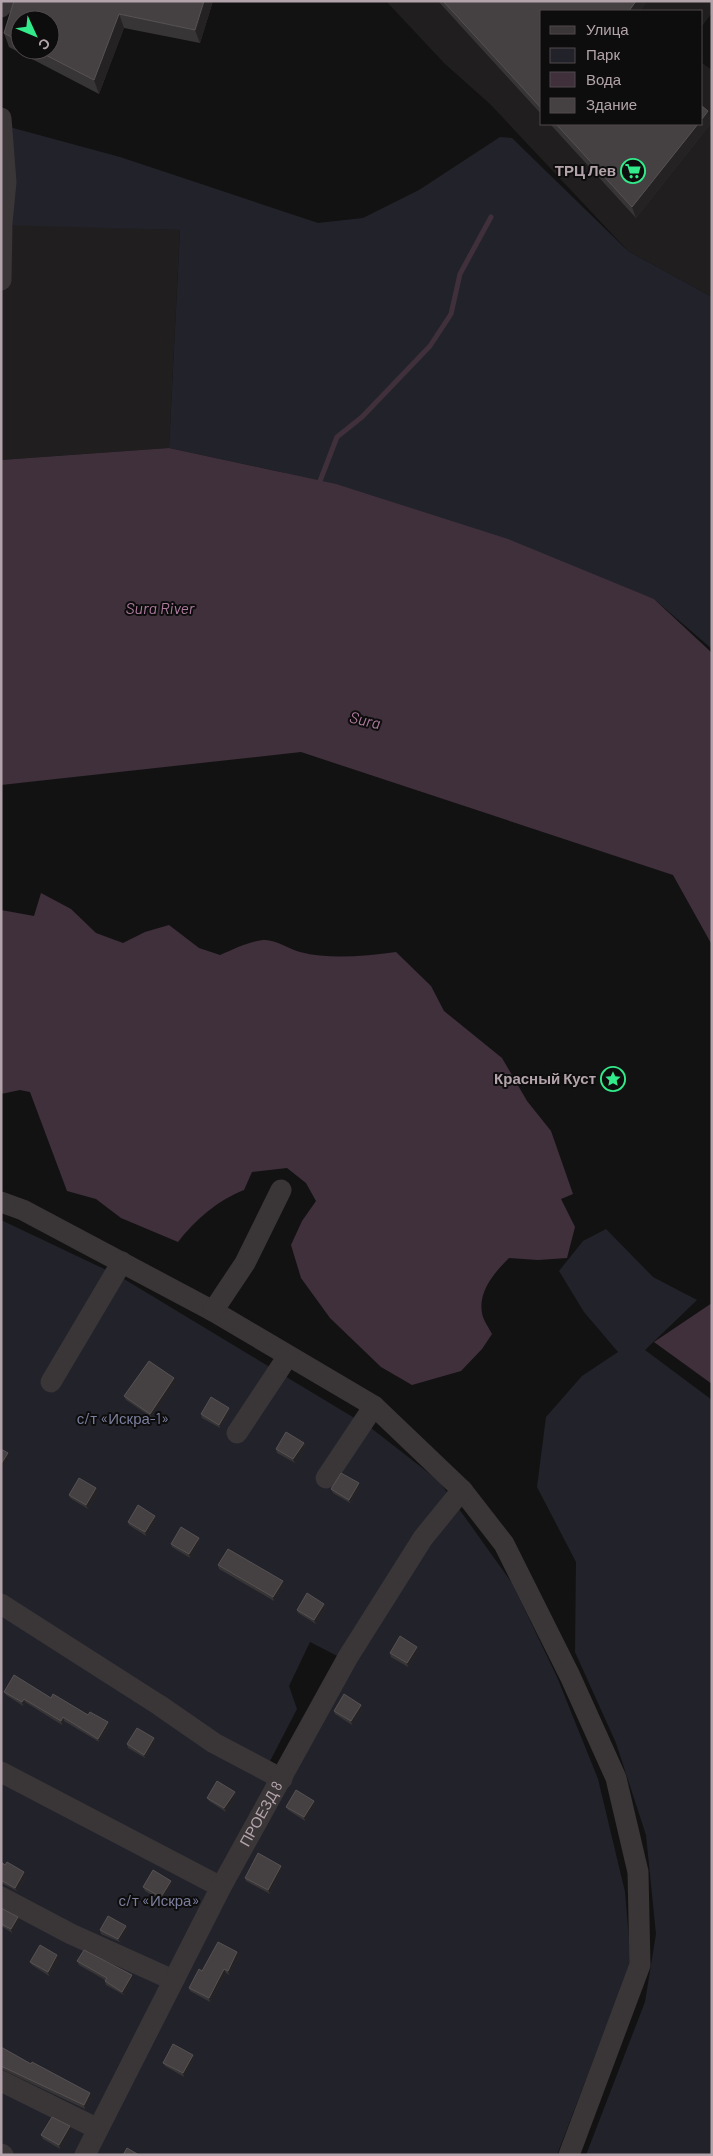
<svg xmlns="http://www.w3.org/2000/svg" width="713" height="2156" font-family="Barlow,sans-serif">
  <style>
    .built { fill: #201e1e }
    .green { fill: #22222b; fill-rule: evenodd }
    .water { fill: #40303c }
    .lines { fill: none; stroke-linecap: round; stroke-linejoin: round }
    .stream { stroke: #40303c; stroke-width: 5 }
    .minor { stroke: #3a3537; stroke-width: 21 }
    .wall { fill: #383536; fill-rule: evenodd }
    .shaded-wall { fill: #242222 }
    .building { fill: #454142; stroke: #575153 }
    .labels { text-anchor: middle; stroke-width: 4; stroke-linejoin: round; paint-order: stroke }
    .poi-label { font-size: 15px; font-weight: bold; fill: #b3a4ab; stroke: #0e0d0d; text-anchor: end }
    .park-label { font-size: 15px; fill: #7b7f9e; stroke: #0e0d0d }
    .street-label { font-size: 15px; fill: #b3a4ab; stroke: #0e0d0d }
    .water-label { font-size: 16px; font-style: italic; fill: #ae7b9f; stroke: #0e0d0d }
  </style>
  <rect width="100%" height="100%" fill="#131212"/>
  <!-- built -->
  <path class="built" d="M386,1H712V13L702,26V11H542V124H702V63L712,70V297L628,251L490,104L444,63Z
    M1,223L180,230L169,448L1,460Z"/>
  <!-- green -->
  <path class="green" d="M2,125L120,157L318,223L363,218L419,190L500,137L512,138L628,251L712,297V649L654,599L281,472L169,448L180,230L1,225Z
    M1,1220L119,1276L371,1428L439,1481L512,1583L557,1677L598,1779L625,1892L631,1962L557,2155H1ZM310,1642L351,1663L271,1785L268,1765L297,1709L289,1686Z
    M606,1229L653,1277L697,1300L645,1350L712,1400V2155H586L645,2002L656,1934L646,1835L616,1743L575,1652L576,1562L537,1487L546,1417L582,1376L618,1352L584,1312L559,1271L583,1241Z"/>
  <!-- water -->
  <path class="water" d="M169,448L336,484L508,539L654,599L712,653V945L673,875L301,752L1,785V460Z
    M41,893L71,909L96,933L123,943L145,932L169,925L199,948L220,955C234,949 247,942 263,940C275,939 289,949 300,952C330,960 365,956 396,952L431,986L444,1011L502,1058L527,1101L551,1131L573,1194L561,1199L575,1227L567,1258L538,1260L509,1258C495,1272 478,1291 482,1313C483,1320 489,1328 492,1334L482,1349L461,1371L412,1385L381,1367L330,1318L301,1278L291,1245L302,1221L316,1201L306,1183L287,1168L252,1172L244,1190C218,1200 195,1220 178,1242L121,1218L96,1199L67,1191L30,1092L20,1090L1,1094V910L34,916Z
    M712,1303V1384L654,1342Z"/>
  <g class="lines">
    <!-- stream -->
    <path class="stream" d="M320,481L337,437L362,417L430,346L451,314L460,274L491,217"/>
    <!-- minor -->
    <g class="minor">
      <path d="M1,7L5,1"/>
      <path d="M1,118L6,182L2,223L1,280"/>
      <path d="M1,1202L23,1210L213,1311L374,1406L462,1490L504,1544L570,1676L616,1778L638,1872L640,1965L569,2155"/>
      <path d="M213,1311L245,1263L281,1190"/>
      <path d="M51,1382L122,1262"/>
      <path d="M237,1433L288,1356"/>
      <path d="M326,1478L374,1406"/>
      <path d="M1,1604L159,1705L214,1743L282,1779"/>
      <path d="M1,1772L221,1887"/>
      <path d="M1,1897L71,1934L173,1980"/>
      <path d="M1,2081L98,2129"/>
      <path d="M1,2154L3,2155"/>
      <path id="s1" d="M85,2155L221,1887L348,1657L423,1538L462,1490"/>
    </g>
  </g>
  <!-- wall -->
  <path class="wall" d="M14,1H213L200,43L124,28L99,94L9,47L4,33ZM20,20L50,50H20Z
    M438,1H647L640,11H542V115Z
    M712,120V122L636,218L550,124H702Z
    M176,1382L151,1417L126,1400L124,1396Z
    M229,1408L230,1412L220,1428L202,1418L201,1414Z
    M304,1443L305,1447L295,1463L277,1453L276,1449Z
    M360,1487L350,1503L333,1493L331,1489Z
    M96,1488L98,1492L88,1509L70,1498L69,1495Z
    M155,1516L156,1520L146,1536L129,1525L128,1522Z
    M199,1538L200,1542L190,1558L172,1547L171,1544Z
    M218,1565L284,1585L274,1601L219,1569Z
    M324,1604L326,1607L316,1624L298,1613L297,1610Z
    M417,1647L418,1651L408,1667L391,1657L390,1653Z
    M4,1692L51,1698L88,1715L108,1722L109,1726L99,1742L64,1721L62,1725L25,1702L23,1706L6,1695Z
    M361,1705L362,1709L352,1725L335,1714L334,1711Z
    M154,1738L155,1742L145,1758L128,1748L127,1744Z
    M235,1792L236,1795L226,1812L209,1801L207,1798Z
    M314,1801L315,1805L305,1821L288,1810L286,1807Z
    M1,1862L26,1876L17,1891L1,1883Z
    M282,1869L270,1894L246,1881L245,1878Z
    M172,1884L162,1901L145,1891L143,1887Z
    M1,1908L18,1917L19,1921L12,1933L1,1926Z
    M126,1926L127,1930L120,1942L101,1934L100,1930Z
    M237,1952L239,1956L229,1975L226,1973L210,2002L190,1991L189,1988L202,1971Z
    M59,1959L49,1976L32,1965L30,1962Z
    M77,1961L133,1979L124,1995L106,1985L105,1981V1980L79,1965Z
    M1,2047L31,2064L92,2097L85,2109L1,2069Z
    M193,2055L194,2059L184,2077L165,2066L163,2063Z
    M70,2126L72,2130L60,2149L43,2139L41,2135Z"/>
  <!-- shaded-wall -->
  <path class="shaded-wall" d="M204,1H213L200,43L195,30Z
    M636,1H647L640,11H629Z
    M119,14L124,28L99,94L94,80Z
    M708,111L712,120V122L636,218L632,207L698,124H702V119Z
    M174,1378L176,1382L151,1417L150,1414Z
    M229,1408L230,1412L220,1428L219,1425Z
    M304,1443L305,1447L295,1463L293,1459Z
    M8,1453L9,1457L1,1470V1464Z
    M359,1483L360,1487L350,1503L349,1500Z
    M96,1488L98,1492L88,1509L86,1505Z
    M155,1516L156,1520L146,1536L145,1532Z
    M199,1538L200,1542L190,1558L189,1554Z
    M283,1581L284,1585L274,1601L273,1597Z
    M324,1604L326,1607L316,1624L314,1620Z
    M417,1647L418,1651L408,1667L407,1663Z
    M24,1699L25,1702L23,1706L22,1702Z
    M361,1705L362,1709L352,1725L351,1721Z
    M63,1717L64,1721L62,1725L61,1721Z
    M108,1722L109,1726L99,1742L98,1739Z
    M154,1738L155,1742L145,1758L144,1755Z
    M235,1792L236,1795L226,1812L224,1808Z
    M314,1801L315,1805L305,1821L304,1817Z
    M281,1866L282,1869L270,1894L268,1890Z
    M24,1872L26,1876L17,1891L15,1888Z
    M171,1881L172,1884L162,1901L161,1897Z
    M18,1917L19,1921L12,1933L11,1929Z
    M126,1926L127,1930L120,1942L118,1939Z
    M237,1952L239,1956L229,1975L228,1971Z
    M57,1955L59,1959L49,1976L48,1972Z
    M224,1969L226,1973L210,2002L209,1998Z
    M132,1975L133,1979L124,1995L122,1992Z
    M193,2055L194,2059L184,2077L183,2073Z
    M90,2093L92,2097L85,2109L84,2105Z
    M70,2126L72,2130L60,2149L59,2145Z"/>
  <!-- building -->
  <path class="building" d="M14,1H204L195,30L119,14L94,80L36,50H50V20H20V42L4,33Z
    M443,1H636L629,11H542V109Z
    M702,106L708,111L702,119Z
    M556,124H698L632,207Z
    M149,1361L174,1378L150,1414L124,1396Z
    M211,1397L229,1408L219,1425L201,1414Z
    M286,1432L304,1443L293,1459L276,1449Z
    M1,1449L8,1453L1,1464Z
    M341,1473L359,1483L349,1500L331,1489Z
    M79,1478L96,1488L86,1505L69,1495Z
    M138,1505L155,1516L145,1532L128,1522Z
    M181,1527L199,1538L189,1554L171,1544Z
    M228,1549L283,1581L273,1597L218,1565Z
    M307,1593L324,1604L314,1620L297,1610Z
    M400,1636L417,1647L407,1663L390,1653Z
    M14,1675L51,1698L53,1694L88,1715L90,1712L108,1722L98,1739L63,1717L61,1721L24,1699L22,1702L4,1692Z
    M344,1694L361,1705L351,1721L334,1711Z
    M137,1728L154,1738L144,1755L127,1744Z
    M217,1781L235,1792L224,1808L207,1798Z
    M296,1790L314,1801L304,1817L286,1807Z
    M258,1853L281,1866L268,1890L245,1878Z
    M1,1862L5,1865L7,1862L24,1872L15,1888L1,1880Z
    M153,1870L171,1881L161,1897L143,1887Z
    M1,1908L18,1917L11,1929L1,1924Z
    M108,1916L126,1926L118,1939L100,1930Z
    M218,1942L237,1952L228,1971L224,1969L209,1998L189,1988L199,1969L202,1971Z
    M40,1945L57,1955L48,1972L30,1962Z
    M84,1950L132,1975L122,1992L105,1981L107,1978L77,1961Z
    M173,2044L193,2055L183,2073L163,2063Z
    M1,2047L31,2064L32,2062L90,2093L84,2105L1,2066Z
    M52,2117L70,2126L59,2145L41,2135Z
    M127,2148L139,2155H123Z"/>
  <!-- icons -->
  <defs>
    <symbol id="supermarket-ring" viewBox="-11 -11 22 22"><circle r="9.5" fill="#0e0d0d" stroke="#32eb8b" stroke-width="1.5"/><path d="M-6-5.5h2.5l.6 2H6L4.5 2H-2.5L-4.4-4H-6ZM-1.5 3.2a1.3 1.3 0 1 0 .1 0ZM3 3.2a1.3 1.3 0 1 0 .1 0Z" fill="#32eb8b"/></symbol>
    <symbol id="sight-ring" viewBox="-11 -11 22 22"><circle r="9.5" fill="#0e0d0d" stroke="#32eb8b" stroke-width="1.5"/><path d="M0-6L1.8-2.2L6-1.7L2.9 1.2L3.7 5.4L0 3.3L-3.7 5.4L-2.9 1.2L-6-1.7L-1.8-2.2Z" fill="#32eb8b"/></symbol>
  </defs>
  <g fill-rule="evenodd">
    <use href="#supermarket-ring" x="619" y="157" width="28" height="28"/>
    <use href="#sight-ring" x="599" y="1065" width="28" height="28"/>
  </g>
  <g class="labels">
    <!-- poi labels -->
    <g class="poi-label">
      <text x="616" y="176">ТРЦ Лев</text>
      <text x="596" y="1084">Красный Куст</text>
    </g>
    <!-- park labels -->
    <g class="park-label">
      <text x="123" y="1424">с/т «Искра-1»</text>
      <text x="159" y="1906">с/т «Искра»</text>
    </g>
    <!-- street labels -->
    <g class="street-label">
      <text dy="5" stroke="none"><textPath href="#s1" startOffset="384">ПРОЕЗД 8</textPath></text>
    </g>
    <!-- water labels -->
    <g class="water-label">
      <text x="160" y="614">Sura River</text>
      <text transform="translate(365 720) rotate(13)" y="6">Sura</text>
    </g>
  </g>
  <!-- border -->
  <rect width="713" height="2156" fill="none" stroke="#b3a4ab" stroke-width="5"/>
  <!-- legend -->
  <rect x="540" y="10" width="162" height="115" fill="#0e0d0d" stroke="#50494c"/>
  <rect x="550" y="26" width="25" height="8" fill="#3a3537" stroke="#50494c"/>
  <text x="586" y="35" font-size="15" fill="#b3a4ab">Улица</text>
  <rect x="550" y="48" width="25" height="15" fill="#22222b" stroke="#50494c"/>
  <text x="586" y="60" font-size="15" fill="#b3a4ab">Парк</text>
  <rect x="550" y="72" width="25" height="15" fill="#40303c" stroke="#50494c"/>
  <text x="586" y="85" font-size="15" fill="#b3a4ab">Вода</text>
  <rect x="550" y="98" width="25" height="15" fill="#454142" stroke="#50494c"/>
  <text x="586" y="110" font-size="15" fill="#b3a4ab">Здание</text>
  <!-- north arrow -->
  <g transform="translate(35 35) rotate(134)"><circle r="24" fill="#0e0d0d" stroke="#50494c"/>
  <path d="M0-4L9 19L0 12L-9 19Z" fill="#32eb8b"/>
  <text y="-8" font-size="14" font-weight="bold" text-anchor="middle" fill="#b3a4ab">С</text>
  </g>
</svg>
